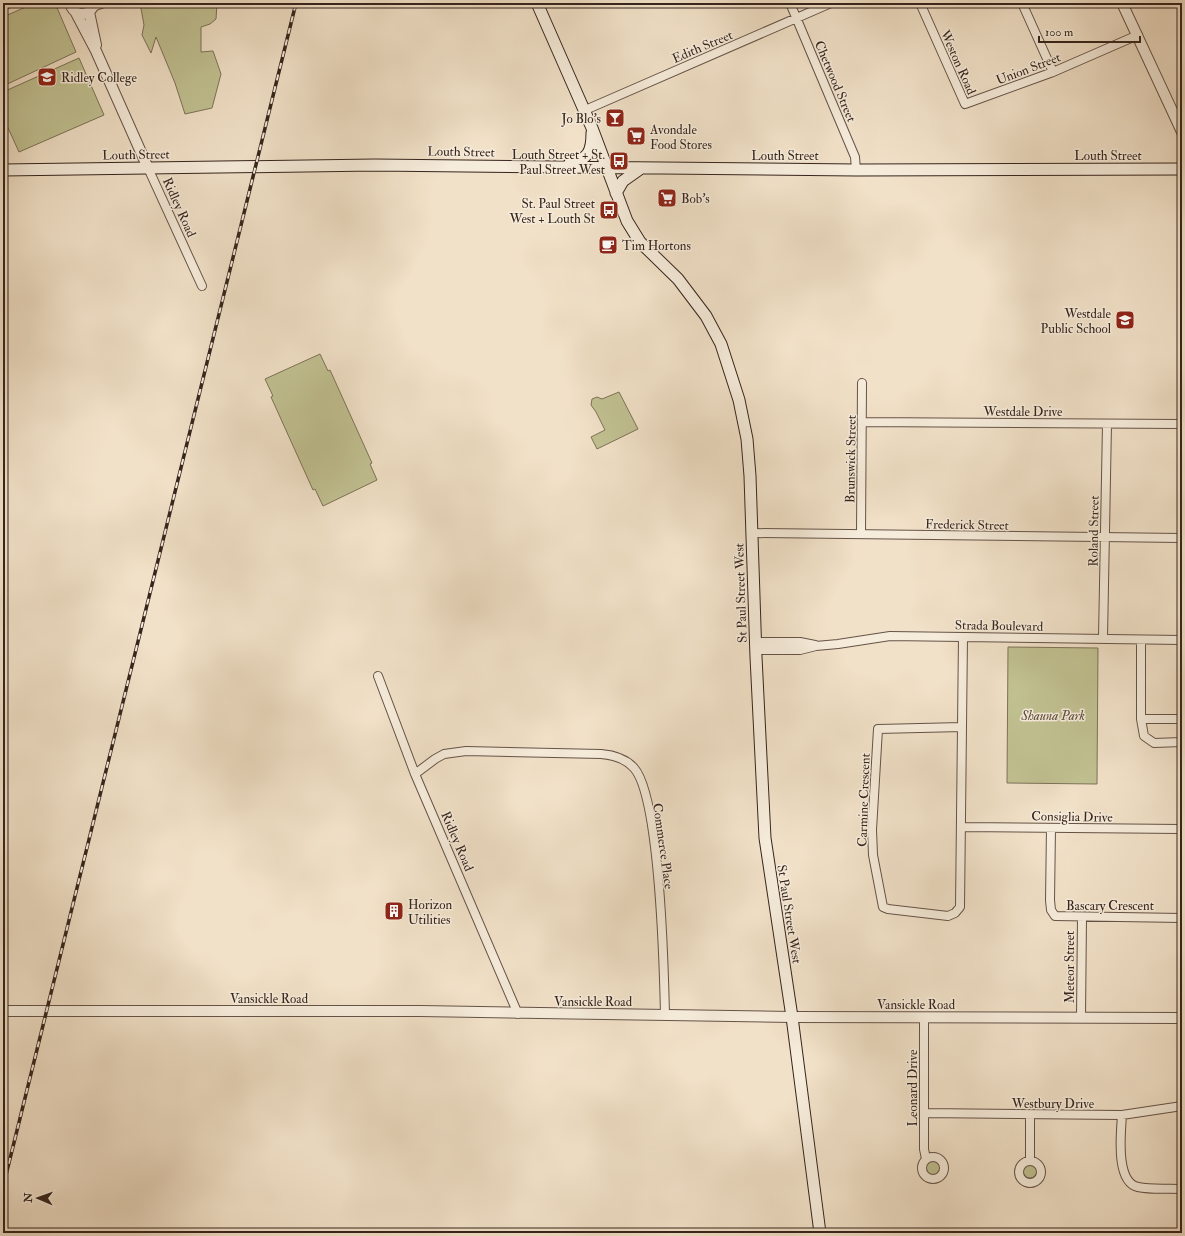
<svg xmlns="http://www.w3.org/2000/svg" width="1185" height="1236" font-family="'IM FELL Double Pica',serif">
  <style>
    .green { fill: #c1c192; stroke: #7c7258 }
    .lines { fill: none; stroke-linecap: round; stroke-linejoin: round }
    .minor-casing { stroke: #655348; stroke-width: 10 }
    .tertiary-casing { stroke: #655348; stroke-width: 12 }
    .secondary-casing { stroke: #36241d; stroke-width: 13 }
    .minor { stroke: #f6ecdb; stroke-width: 8 }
    .tertiary { stroke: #f6ecdb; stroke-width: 10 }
    .secondary { stroke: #f6ecdb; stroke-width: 11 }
    .rail-casing { stroke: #36241d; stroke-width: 3.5 }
    .rail { stroke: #f6ecdb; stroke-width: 2; stroke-dasharray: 6; stroke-linecap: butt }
    .labels { text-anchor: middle; stroke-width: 3; stroke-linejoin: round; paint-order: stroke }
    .street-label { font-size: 13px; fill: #36241d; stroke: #f6ecdb }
    .poi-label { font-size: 13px; fill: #36241d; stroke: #f6ecdb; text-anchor: start }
    .park-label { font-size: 13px; font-style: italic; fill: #594b3a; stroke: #f6ecdb }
  </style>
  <rect width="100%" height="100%" fill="#f1e1c8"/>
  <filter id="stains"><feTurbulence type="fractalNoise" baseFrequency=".005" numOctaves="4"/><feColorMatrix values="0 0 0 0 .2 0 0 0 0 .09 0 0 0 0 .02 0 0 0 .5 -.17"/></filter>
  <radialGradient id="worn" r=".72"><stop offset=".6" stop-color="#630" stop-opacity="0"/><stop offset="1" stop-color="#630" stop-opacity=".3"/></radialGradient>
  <!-- green -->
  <path class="green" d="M3,3H21L3,11Z
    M35,3H55L76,52L3,86V17Z
    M140,3H217L216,19L210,24L201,27V52L213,51L221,74L212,108L185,114L175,83L156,37L151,53L142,35L144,25Z
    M79,58L104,115L19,152L3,117V92Z
    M320,354L328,371L330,370L372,463L370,464L377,480L323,506L315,489L313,490L271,397L273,396L265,379Z
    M619,392L638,429L597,449L591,437L605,430L596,412L591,405L592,399L597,397L602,399Z
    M1008,647L1098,648L1097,784L1007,783Z
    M926 1168a7 7 0 1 1 14 0a7 7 0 1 1-14 0Z
    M1023 1171a7 7 0 1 1 14 0a7 7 0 1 1-14 0Z"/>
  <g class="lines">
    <defs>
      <path id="minor" d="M790,3L855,157L856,170
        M920,3L965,104L1053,72L1138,35
        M1022,3L1053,72
        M95,6L104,3
        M583,111L831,3
        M148,168L202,286
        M863,422L1182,424
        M752,533L1182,538
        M861,534L862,383
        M1103,638L1107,424
        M1141,640V719L1144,736L1154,743L1182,742
        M755,642H800L815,645
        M756,650H800L816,646L838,644L890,636L1182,640
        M378,676L415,774L518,1014
        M1141,719H1182
        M962,727L878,729L872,830L873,855L883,907L888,909L948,916L955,913L960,907L963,637
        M415,774L435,759L444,754L466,751L601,754C614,755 625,758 634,768C660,797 664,970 665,1015
        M961,827L1182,829
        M1051,828L1050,900L1051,910L1055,916L1182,918
        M924,1017V1149L926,1159
        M1081,1017L1082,917
        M924,1113L1122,1115L1182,1106
        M1122,1115C1121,1132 1115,1182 1138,1187C1152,1190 1168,1188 1182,1189
        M922 1168a11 11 0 1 1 22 0a11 11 0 1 1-22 0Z
        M1030,1160V1115
        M1019 1172a11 11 0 1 1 22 0a11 11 0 1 1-22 0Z"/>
      <path id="tertiary" d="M70,3C73,13 80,16 89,12L96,3
        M1122,3L1182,132
        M89,12L96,45
        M76,13L96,51L148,168
        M3,1011H420L792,1017L1182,1018"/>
      <path id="secondary" d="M537,3L592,128L627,221L640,242L678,279L706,316L721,344L739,400L747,439L750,476L756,657L765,838L792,1017L820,1233
        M570,163C588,159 592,152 592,133
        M3,170L375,165L856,170L1182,169
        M616,193L623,181L640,169"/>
    </defs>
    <!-- minor casing -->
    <use href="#minor" class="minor-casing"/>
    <!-- tertiary casing -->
    <use href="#tertiary" class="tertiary-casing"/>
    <!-- secondary casing -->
    <use href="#secondary" class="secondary-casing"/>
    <!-- minor -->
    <use href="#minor" class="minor"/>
    <!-- tertiary -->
    <use href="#tertiary" class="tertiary"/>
    <!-- secondary -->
    <use href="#secondary" class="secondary"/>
    <defs>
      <path id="rail" d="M3,1187L296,3"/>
    </defs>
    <!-- rail casing -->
    <use href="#rail" class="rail-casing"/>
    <!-- rail -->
    <use href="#rail" class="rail"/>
  </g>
  <!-- icons -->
  <defs>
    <symbol id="school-square" viewBox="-11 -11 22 22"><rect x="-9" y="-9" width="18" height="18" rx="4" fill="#8f2418" stroke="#f6ecdb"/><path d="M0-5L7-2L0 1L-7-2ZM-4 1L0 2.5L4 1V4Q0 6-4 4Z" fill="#fff"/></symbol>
    <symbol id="bar-square" viewBox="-11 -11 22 22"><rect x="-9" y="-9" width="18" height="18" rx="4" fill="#8f2418" stroke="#f6ecdb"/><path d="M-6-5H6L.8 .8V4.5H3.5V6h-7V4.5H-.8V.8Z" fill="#fff"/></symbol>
    <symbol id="supermarket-square" viewBox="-11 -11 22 22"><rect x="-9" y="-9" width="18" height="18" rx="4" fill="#8f2418" stroke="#f6ecdb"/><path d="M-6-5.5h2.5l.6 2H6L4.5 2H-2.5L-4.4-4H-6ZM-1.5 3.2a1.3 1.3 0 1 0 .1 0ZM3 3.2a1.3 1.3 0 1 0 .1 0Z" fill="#fff"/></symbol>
    <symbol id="bus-square" viewBox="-11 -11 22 22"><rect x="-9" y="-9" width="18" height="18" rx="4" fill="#8f2418" stroke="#f6ecdb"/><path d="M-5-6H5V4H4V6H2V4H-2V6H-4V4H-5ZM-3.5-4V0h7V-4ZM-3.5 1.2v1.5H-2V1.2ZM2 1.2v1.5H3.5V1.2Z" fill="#fff"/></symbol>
    <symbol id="cafe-square" viewBox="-11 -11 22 22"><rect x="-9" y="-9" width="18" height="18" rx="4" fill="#8f2418" stroke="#f6ecdb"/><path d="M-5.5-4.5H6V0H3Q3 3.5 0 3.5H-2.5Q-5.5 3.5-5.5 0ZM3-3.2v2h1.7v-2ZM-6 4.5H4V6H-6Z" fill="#fff"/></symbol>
    <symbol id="building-square" viewBox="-11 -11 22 22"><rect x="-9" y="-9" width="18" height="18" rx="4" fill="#8f2418" stroke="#f6ecdb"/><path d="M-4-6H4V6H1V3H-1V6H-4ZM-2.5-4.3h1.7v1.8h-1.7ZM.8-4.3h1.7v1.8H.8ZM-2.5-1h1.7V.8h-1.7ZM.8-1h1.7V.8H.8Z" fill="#fff"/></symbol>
  </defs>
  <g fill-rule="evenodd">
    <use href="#school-square" x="36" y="66" width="22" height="22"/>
    <use href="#bar-square" x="604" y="107" width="22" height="22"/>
    <use href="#supermarket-square" x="625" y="125" width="22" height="22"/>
    <use href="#bus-square" x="608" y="150" width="22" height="22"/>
    <use href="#supermarket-square" x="656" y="187" width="22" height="22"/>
    <use href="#bus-square" x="598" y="199" width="22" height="22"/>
    <use href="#cafe-square" x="597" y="234" width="22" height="22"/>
    <use href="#school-square" x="1114" y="309" width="22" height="22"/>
    <use href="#building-square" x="383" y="900" width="22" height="22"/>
  </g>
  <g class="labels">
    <!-- street labels -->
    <g class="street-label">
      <text transform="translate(702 46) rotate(-23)" y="5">Edith Street</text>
      <text transform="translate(959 62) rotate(66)" y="5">Weston Road</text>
      <text transform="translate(1028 68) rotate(-21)" y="5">Union Street</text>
      <text transform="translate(836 81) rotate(67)" y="5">Chetwood Street</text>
      <text transform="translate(461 151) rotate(1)" y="5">Louth Street</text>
      <text transform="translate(136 154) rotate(-1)" y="5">Louth Street</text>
      <text x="785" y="160">Louth Street</text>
      <text x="1108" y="160">Louth Street</text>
      <text transform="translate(180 207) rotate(66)" y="5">Ridley Road</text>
      <text x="1023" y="416">Westdale Drive</text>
      <text transform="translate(850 459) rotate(-89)" y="5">Brunswick Street</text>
      <text transform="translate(967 524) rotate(1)" y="5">Frederick Street</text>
      <text transform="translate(1093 531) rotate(-89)" y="5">Roland Street</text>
      <text transform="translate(740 593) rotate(-92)" y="5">St Paul Street West</text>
      <text transform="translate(999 625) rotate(1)" y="5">Strada Boulevard</text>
      <text transform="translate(863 800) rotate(-88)" y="5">Carmine Crescent</text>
      <text transform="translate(1072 816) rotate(1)" y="5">Consiglia Drive</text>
      <text transform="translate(458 841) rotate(67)" y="5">Ridley Road</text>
      <text transform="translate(664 846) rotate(82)" y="5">Commerce Place</text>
      <text x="1110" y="910">Bascary Crescent</text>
      <text transform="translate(790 914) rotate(81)" y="5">St Paul Street West</text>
      <text transform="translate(1069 967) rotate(-90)" y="5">Meteor Street</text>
      <text x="269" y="1003">Vansickle Road</text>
      <text x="593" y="1006">Vansickle Road</text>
      <text x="916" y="1009">Vansickle Road</text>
      <text transform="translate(912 1088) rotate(-90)" y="5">Leonard Drive</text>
      <text x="1053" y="1108">Westbury Drive</text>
    </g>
    <!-- poi labels -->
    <g class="poi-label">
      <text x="61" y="82">Ridley College</text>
      <text x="601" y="123" text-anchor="end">Jo Blo's</text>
      <text x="650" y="134">Avondale<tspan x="650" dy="15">Food Stores</tspan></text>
      <text x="605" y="159" text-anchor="end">Louth Street + St.<tspan x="605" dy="15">Paul Street West</tspan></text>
      <text x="681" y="203">Bob's</text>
      <text x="595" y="208" text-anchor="end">St. Paul Street<tspan x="595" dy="15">West + Louth St</tspan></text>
      <text x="622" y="250">Tim Hortons</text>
      <text x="1111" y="318" text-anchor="end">Westdale<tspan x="1111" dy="15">Public School</tspan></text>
      <text x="408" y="909">Horizon<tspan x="408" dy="15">Utilities</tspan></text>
    </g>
    <!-- park labels -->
    <g class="park-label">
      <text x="1053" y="720">Shauna Park</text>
    </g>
  </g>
  <!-- margin -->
  <rect width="1185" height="1236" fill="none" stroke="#f1e1c8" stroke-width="16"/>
  <rect x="4" y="4" width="1177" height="1228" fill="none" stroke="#36241d" stroke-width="2"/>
  <rect x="8" y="8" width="1169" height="1220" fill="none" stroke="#36241d"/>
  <!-- north arrow -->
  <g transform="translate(38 1198) rotate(272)" stroke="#f6ecdb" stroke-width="3" paint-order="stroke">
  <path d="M0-3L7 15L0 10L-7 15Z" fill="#36241d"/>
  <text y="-6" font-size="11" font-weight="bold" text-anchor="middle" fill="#36241d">N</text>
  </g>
  <!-- scale -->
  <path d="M1039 36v6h101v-6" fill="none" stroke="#36241d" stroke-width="2"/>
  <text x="1045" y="36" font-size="12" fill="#36241d" stroke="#f6ecdb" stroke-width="3" paint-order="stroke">100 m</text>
  <rect width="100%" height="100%" filter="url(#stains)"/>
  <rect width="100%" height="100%" fill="url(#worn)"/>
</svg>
